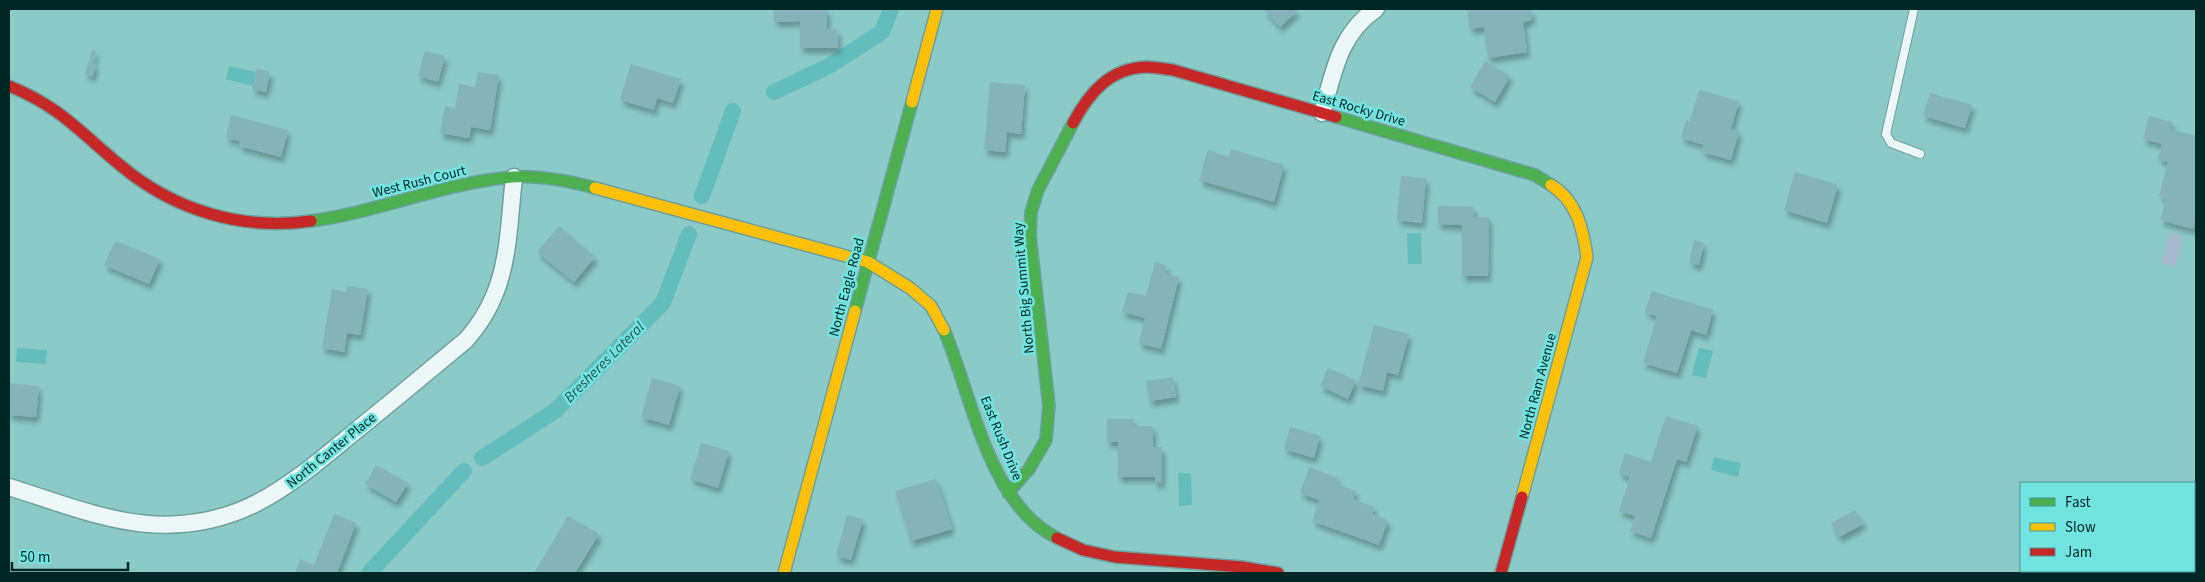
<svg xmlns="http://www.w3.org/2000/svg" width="2205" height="582" font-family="'Source Sans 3',sans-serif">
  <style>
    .green { fill: #a9b8cc }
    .water { fill: #63bdbb }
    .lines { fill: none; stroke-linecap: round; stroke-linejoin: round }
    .canal { stroke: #63bdbb; stroke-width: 16 }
    .building { fill: #84b4b7; filter: url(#shadow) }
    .lane-casing { stroke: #6da19f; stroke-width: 10 }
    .street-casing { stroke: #6da19f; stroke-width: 19 }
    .fast-casing { stroke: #6da19f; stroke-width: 14 }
    .slow-casing { stroke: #6da19f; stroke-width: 14 }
    .jam-casing { stroke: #6da19f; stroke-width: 14 }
    .lane { stroke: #eef7f7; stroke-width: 8 }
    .street { stroke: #eef7f7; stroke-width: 16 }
    .fast { stroke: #4caf50; stroke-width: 11 }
    .slow { stroke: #ffc107; stroke-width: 11 }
    .jam { stroke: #c62828; stroke-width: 11 }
    .labels { text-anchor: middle; stroke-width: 5; stroke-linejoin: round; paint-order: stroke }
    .street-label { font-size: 14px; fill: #002726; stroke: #72e4e0 }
    .water-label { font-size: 15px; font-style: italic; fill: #265452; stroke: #72e4e0 }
  </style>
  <defs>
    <filter id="shadow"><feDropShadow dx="3" dy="5.5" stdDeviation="2.5" flood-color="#0004"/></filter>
  </defs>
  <rect width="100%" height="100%" fill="#8ccac8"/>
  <!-- green -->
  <path class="green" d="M2170,233L2183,236L2175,267L2162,263Z"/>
  <!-- water -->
  <path class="water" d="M229,66L256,72L253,86L226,79Z
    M1407,233H1421L1422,264H1408Z
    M17,348L47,350L46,364L16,362Z
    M1699,348L1713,351L1706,378L1692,375Z
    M1714,457L1741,463L1738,477L1711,470Z
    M1178,473H1191L1192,505L1179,506Z"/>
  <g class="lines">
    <!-- canal -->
    <path class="canal" d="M774,92L829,66L882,32L891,9
      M702,196L733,111
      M482,458L555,411L663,303L689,234
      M369,573L464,471"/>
  </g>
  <!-- building -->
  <path class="building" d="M774,9H827V30L837,29L838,48H800V21L774,22Z
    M1263,9H1299L1280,27Z
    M1480,9H1531L1532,20L1523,22L1527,52L1488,58L1484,27L1470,29L1467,10Z
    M92,50L96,51L92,64L96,65L93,76L85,74Z
    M425,51L445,56L438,82L418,76Z
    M1485,61L1510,76L1495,102L1470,87Z
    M631,64L681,79L673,103L657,98L654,110L620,100Z
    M257,69L270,72L266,92L252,89Z
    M478,72L499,75L490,130L471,127L469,138L440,133L445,106L455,108L459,84L475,87Z
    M990,82L1025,85L1021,134L1007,132L1005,152L984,150Z
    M1699,90L1739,101L1731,129L1739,131L1731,160L1702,152L1704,145L1681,138L1686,120L1690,121Z
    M1930,93L1972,105L1965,128L1923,116Z
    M231,115L288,130L281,157L239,146L240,141L226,138Z
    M2149,116L2172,122L2170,129L2196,136V217L2193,229L2160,220L2166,199L2159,196L2168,162L2158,159L2162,144L2143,139Z
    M1231,149L1284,165L1274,202L1199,180L1208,150L1229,157Z
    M1795,172L1838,185L1827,223L1784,210Z
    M1401,176L1426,178L1422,223L1397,220Z
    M1438,206L1474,207V217H1489L1488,276H1462V225L1438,224Z
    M559,226L595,257L574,282L537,252Z
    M1694,240L1704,243L1699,265L1689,263Z
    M115,241L160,259L149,284L104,265Z
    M1155,262L1167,266L1165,273L1179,277L1161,349L1139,343L1145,318L1122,312L1128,292L1146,296Z
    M347,286L368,289L360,335L347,333L344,352L322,348L332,289L346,292Z
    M1652,291L1713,310L1706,335L1691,330L1677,373L1643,363L1657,316L1645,312Z
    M1374,325L1409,334L1398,375L1387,372L1383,391L1358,385Z
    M1328,368L1356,380L1348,399L1320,386Z
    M1173,377L1176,397L1150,401L1146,381Z
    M652,378L680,386L669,425L641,417Z
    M9,383L39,386L36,417L9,415Z
    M1666,416L1698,426L1686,462L1677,459L1651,538L1630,531L1635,516L1619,511L1630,477L1619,473L1625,453L1651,462Z
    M1107,419H1134V426H1153V447H1162V483H1155V477H1118V442H1107Z
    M1290,427L1320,436L1314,458L1284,449Z
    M701,443L729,451L718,488L690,479Z
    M376,465L408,483L396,502L365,484Z
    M1309,467L1338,478L1336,484L1356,491L1353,499L1375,507L1372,514L1388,520L1379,545L1312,521L1319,500L1300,493Z
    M936,479L952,529L911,541L895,491Z
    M1855,510L1863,524L1839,537L1831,523Z
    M334,514L356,523L337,573H295L300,559L314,565Z
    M847,515L863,519L851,560L836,556Z
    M568,516L599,534L575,573H534Z"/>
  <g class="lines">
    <defs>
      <path id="lane" d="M1914,9L1886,134L1891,143L1920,154"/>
      <path id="street" d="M1322,113C1334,72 1339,34 1376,9
        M9,487C54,501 101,520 148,524C241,531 291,484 358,429C394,400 430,370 466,340C510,291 507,240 514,177"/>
      <path id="fast" d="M1336,117L1535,175L1551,185
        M311,221C379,212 443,183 512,177C539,175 569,181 595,188
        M855,311L912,102
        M944,330C972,395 988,504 1057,538
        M1008,493L1029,469L1046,440L1049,406L1030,236L1031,212L1038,190L1073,123"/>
      <path id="slow" d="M912,102L937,9
        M595,188L868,262L910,288L931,306L944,330
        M1522,497L1587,257C1583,229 1577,201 1551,185
        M784,573L855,311"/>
      <path id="jam" d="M9,86C59,106 80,132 120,165C173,210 242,231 311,221
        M1073,123C1089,93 1110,68 1146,67C1155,67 1164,69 1173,70L1336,117
        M1057,538L1083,550L1115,557L1242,567L1278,573
        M1501,573L1522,497"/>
    </defs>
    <!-- lane casing -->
    <use href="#lane" class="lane-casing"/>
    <!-- street casing -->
    <use href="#street" class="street-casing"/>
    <!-- fast casing -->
    <use href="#fast" class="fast-casing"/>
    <!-- slow casing -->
    <use href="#slow" class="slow-casing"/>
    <!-- jam casing -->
    <use href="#jam" class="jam-casing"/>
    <!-- lane -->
    <use href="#lane" class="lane"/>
    <!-- street -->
    <use href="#street" class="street"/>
    <!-- fast -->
    <use href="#fast" class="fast"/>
    <!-- slow -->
    <use href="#slow" class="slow"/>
    <!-- jam -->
    <use href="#jam" class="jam"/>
  </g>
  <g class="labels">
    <!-- street labels -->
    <g class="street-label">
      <text transform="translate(1359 108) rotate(16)" y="5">East Rocky Drive</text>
      <text transform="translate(419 181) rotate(-14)" y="5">West Rush Court</text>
      <text transform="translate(846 287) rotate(-75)" y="5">North Eagle Road</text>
      <text transform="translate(1023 288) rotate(-95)" y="5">North Big Summit Way</text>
      <text transform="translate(1537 386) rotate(-75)" y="5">North Ram Avenue</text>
      <text transform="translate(1002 438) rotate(68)" y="5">East Rush Drive</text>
      <text transform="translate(331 450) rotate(-39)" y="5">North Canter Place</text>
    </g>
    <!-- water labels -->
    <g class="water-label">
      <text transform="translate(604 362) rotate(-45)" y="5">Bresheres Lateral</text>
    </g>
  </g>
  <!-- border -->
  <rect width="2205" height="582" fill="none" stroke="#002726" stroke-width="20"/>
  <!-- legend -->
  <rect x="2020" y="482" width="175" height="90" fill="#72e4e0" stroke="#449896"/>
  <rect x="2030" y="498" width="25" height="8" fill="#4caf50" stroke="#449896"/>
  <text x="2065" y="507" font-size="15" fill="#002726">Fast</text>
  <rect x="2030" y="523" width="25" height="8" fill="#ffc107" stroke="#449896"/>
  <text x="2065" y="532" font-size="15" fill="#002726">Slow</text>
  <rect x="2030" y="548" width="25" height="8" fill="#c62828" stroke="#449896"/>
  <text x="2065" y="557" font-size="15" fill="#002726">Jam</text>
  <!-- scale -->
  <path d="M12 562v8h116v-8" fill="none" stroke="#002726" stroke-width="2.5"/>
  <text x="20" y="562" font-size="15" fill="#002726" stroke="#72e4e0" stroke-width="4" paint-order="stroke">50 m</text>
</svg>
